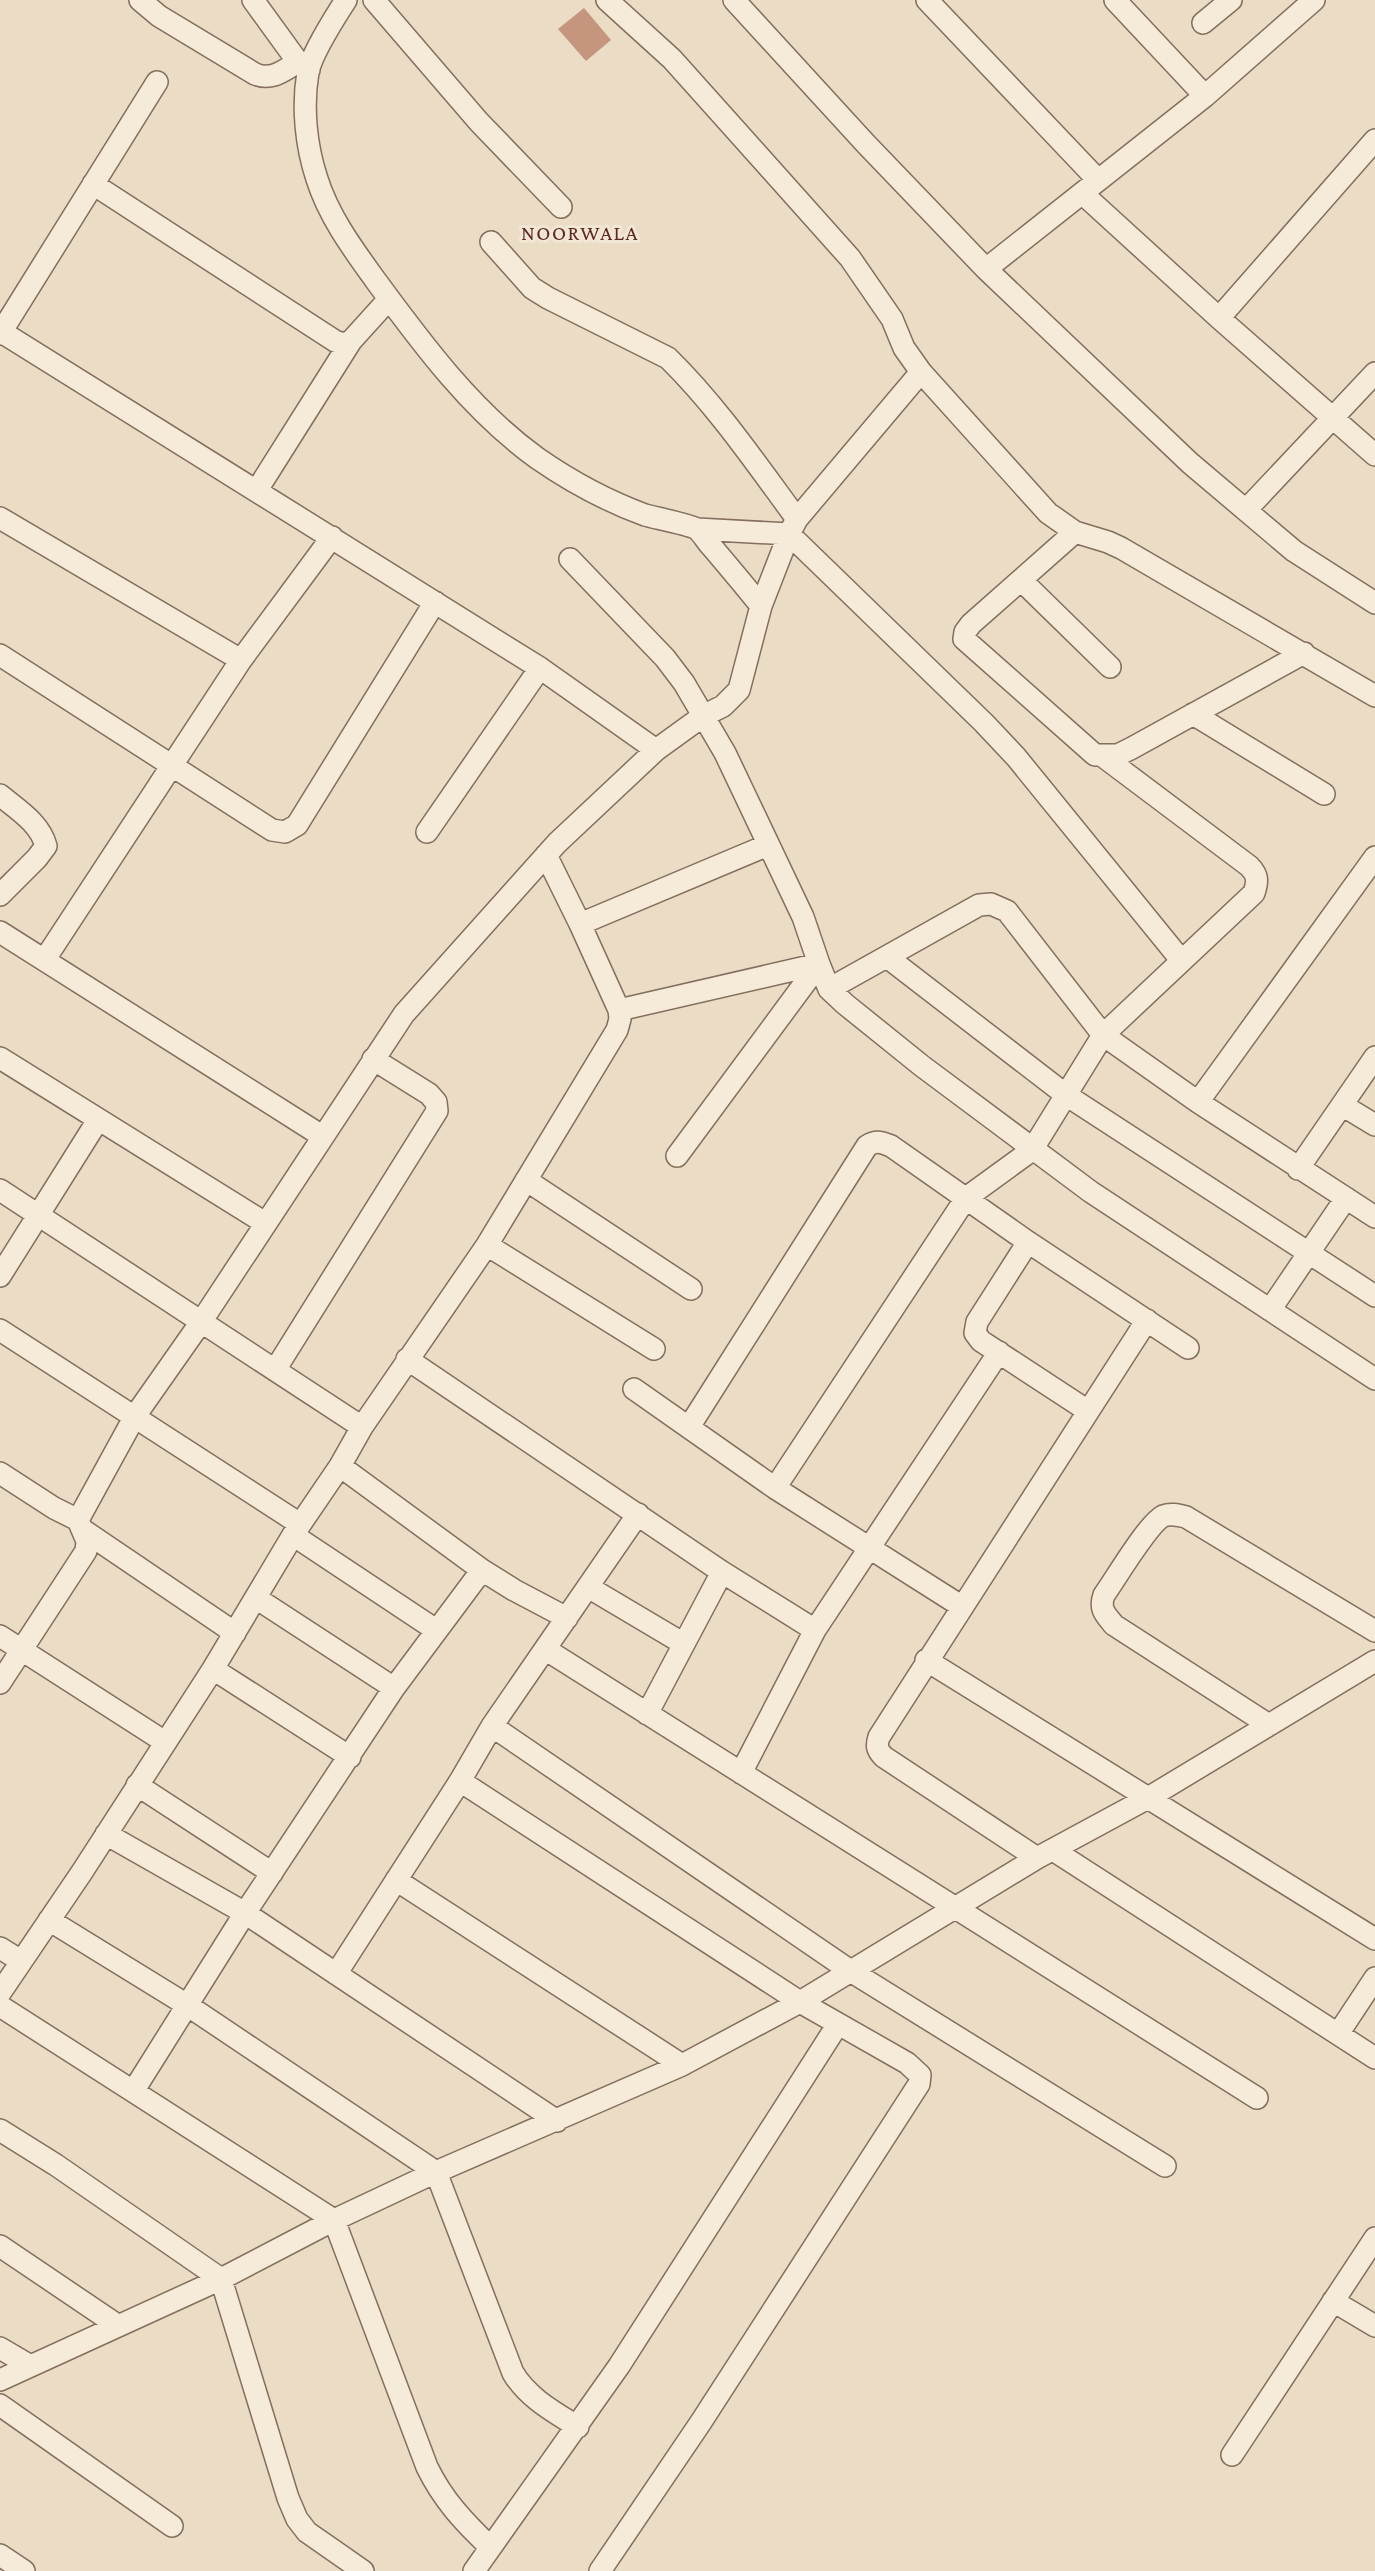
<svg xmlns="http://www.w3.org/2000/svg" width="1375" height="2571" font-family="'Crimson Pro',serif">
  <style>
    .building { fill: #c5957e }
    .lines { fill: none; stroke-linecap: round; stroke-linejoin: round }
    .minor-casing { stroke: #846e5d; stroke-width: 24 }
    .minor { stroke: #f6ead8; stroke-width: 21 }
    .labels { text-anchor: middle; stroke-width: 6; stroke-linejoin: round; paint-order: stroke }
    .quarter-label { font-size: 21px; letter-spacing: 1.5px; fill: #5e2923; stroke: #f2e7d4 }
  </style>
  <rect width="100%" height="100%" fill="#eadcc5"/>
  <!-- building -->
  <path class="building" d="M584,8L611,40L586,61L558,29Z"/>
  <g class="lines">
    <defs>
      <path id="minor" d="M140,0L159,16L255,74C272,81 283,71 298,62L309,70
        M253,0L298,62
        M346,0C335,17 312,53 308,72C302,107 306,146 317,179C329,217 353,249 376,281C423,345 472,411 537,458C570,481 607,501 645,515C656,518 691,525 697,529C702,533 707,542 712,547C728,566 745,586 761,606
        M374,0L479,122L561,207
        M607,0L672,59L850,258L892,319L904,348L921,372L1048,513L1075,532L1108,542L1121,548L1375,696
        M734,0L866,144L986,269L1190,463L1294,551L1375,603
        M927,0L1098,180
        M1115,0L1205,96
        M1203,23L1231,0
        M93,184L335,341L343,344L351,341L389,299
        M1083,194L1219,318L1375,455
        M491,242L532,288L548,298L668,358C717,406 757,465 797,519
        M986,269L1205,96L1314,0
        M1219,318L1375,140
        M0,331L540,668L656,750
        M0,334L157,82
        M257,490L351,341
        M1246,510L1375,373
        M0,518L241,660
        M697,529L789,534L984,723L1016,757L1181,960
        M1075,532L971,624L965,632L964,639L1095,755H1118L1132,748L1304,653
        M570,559L665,658L684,683L725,753L803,917L819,964L677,1156
        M1021,580L1110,667
        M0,655L272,830L285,832L297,825L435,602
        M1193,714L1324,794
        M0,795C18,810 40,823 46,846L37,858L0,895
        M427,832L540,668
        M580,924L768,845
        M0,932L322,1136
        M887,957L1066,1095L1375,1296
        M45,959L241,660L332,537
        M829,989L979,905L991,904L1007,911L1103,1035L1198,1102L1375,1217
        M619,1010L819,964L829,989L845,1004L922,1066L1091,1192L1375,1379
        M0,1058L265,1223
        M1198,1102L1375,857
        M1342,1105L1375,1125
        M1298,1169L1375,1057
        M526,1180L691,1289
        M0,1190L362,1427
        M1028,1242L977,1322L975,1333L981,1341L1088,1411
        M487,1245L654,1349
        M0,1276L98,1120
        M1270,1310L1346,1198
        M0,1330L300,1524
        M407,1359L722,1572L815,1630
        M275,1370L437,1111L436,1102L429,1094L373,1059
        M634,1389L775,1488L961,1606
        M689,1427L867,1146C876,1140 881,1142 891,1146L1028,1242L1188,1348
        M340,1466L482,1570L514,1590L567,1618
        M0,1473L54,1508L78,1520L135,1416L201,1322L404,1014L557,843L656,750L703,716L723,706L739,690L761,606L789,534L797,519L921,372
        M775,1488L966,1198L1032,1150L1103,1035L1254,893C1258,881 1258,875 1249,866L1104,757
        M83,1530L235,1633
        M293,1535L436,1630
        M588,1587L684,1644
        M256,1598L394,1688
        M0,1636L165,1742
        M545,1649L1257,2098
        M926,1660L1375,1939
        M213,1669L350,1757
        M0,1683L86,1551L87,1541L78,1520
        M647,1714L722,1572
        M1269,1725L1114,1625C1105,1614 1099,1609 1104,1595C1116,1578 1148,1524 1163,1516C1171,1513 1178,1515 1186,1517L1375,1631
        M492,1726L849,1970L1165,2166
        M741,1773L815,1630L999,1352
        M460,1781L800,2002L907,2063L920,2075L919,2084L701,2422L600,2571
        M137,1785L272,1873
        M106,1834L245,1913L557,2121
        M1053,1850L1375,2058
        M1037,1858L884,1757C877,1750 876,1746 879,1737L1147,1320
        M396,1880L682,2065
        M49,1920L187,2005L436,2172L513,2373C528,2398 554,2412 578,2427
        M0,1948L21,1961
        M336,1974L460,1781L492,1726L638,1514
        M0,1993L82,1872L213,1669L293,1535L340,1466L362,1427L487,1245L617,1030L620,1019L619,1010L580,924L546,855
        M0,2006L334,2220L427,2467C443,2500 464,2522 490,2547
        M1338,2034L1375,1978
        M134,2090L245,1913L394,1688L482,1570
        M0,2130L56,2165L221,2279L288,2498L297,2519L307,2532L363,2571
        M0,2246L117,2325
        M1333,2301L1375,2326
        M0,2348L29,2365
        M0,2380L221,2279L334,2220L436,2172L682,2065L800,2002L1037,1858L1148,1798L1375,1661
        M0,2405L172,2526
        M1232,2455L1375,2238
        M0,2555L24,2571
        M474,2571L619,2366L838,2024"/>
    </defs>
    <!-- minor casing -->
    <use href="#minor" class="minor-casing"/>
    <!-- minor -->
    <use href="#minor" class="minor"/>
  </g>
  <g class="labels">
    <!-- quarter labels -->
    <g class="quarter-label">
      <text x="580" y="240">NOORWALA</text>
    </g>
  </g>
</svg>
